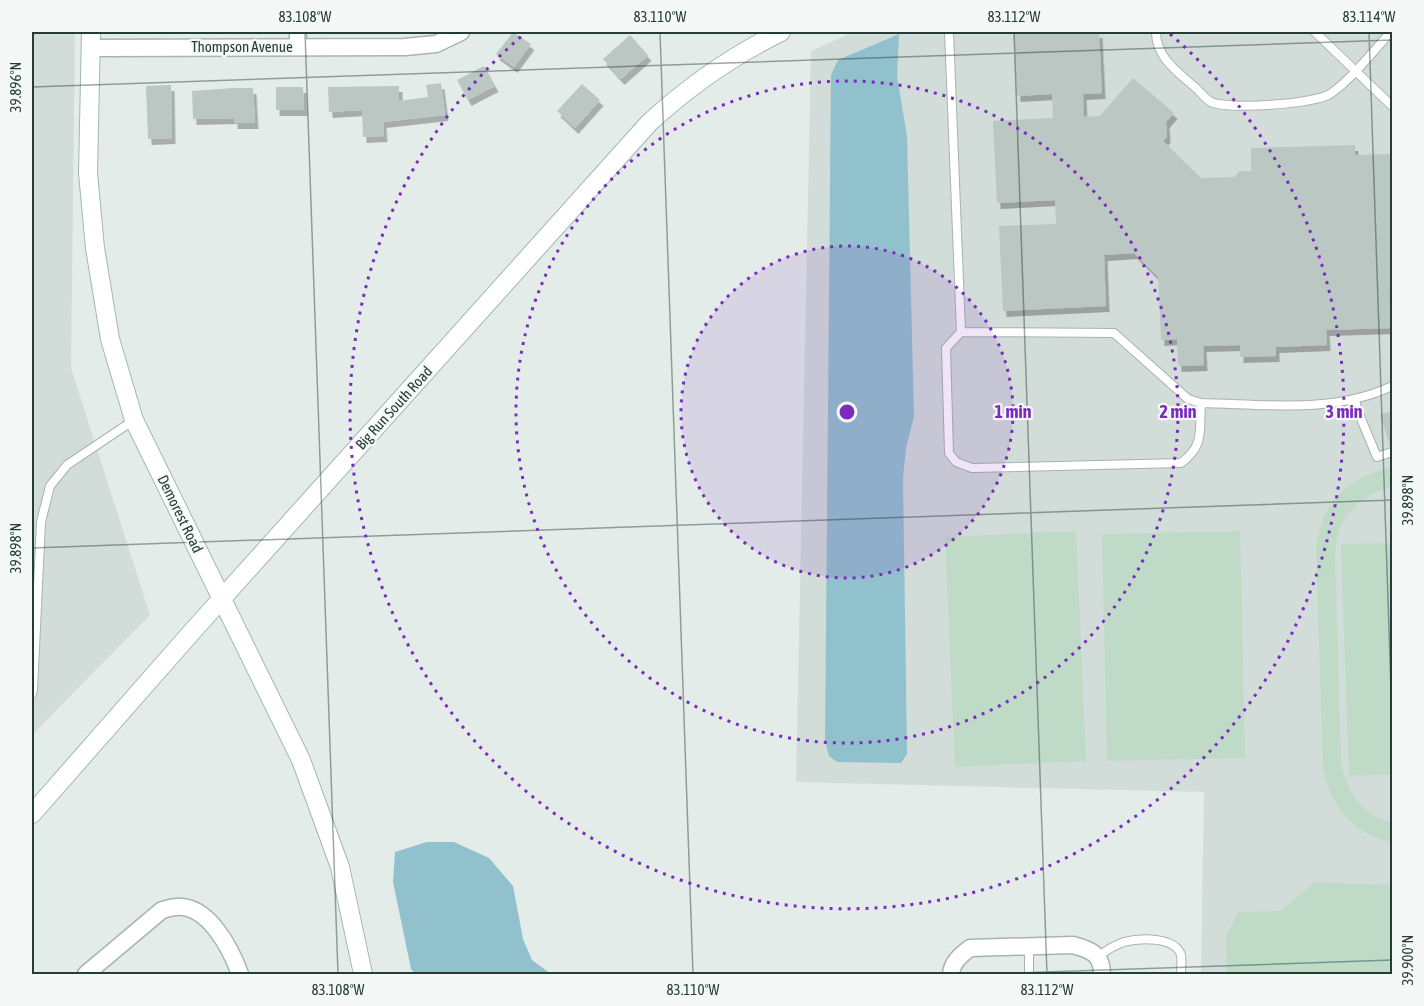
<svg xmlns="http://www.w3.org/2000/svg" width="1424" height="1006" font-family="'Asap Condensed',sans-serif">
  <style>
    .built { fill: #d2dcd8 }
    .green { fill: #bfdbc8 }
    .water { fill: #91c1cc }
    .building { fill: #bac7c2; filter: url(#shadow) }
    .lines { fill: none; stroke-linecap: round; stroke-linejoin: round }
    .lane-casing { stroke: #a7b4b0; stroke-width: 10 }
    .street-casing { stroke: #a7b4b0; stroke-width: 19 }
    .secondary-casing { stroke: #a3b7b1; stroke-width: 20 }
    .lane { stroke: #fff; stroke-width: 8 }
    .street { stroke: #fff; stroke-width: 16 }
    .secondary { stroke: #fff; stroke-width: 18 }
    .ticks { fill: none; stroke: #253c37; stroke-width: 1.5; stroke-opacity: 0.45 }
    .ring { fill: none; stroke: #7b2cbf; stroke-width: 3; stroke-dasharray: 3 6 }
    .labels { text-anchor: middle; stroke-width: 4.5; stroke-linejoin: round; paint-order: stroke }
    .street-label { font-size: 15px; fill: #253c37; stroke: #f4f9f7 }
    .centre { fill: #7b2cbf; stroke: #f4f9f7; stroke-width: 3 }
    .ring-label { font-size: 18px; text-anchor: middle; font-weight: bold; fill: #7b2cbf; stroke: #f4f9f7; stroke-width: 4.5; stroke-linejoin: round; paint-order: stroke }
    .neatline { fill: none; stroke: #253c37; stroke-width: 2 }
    .ticks-label { font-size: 15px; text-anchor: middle; fill: #253c37 }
  </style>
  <defs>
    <filter id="shadow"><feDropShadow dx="3.5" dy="6" stdDeviation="0" flood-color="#0004"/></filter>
  </defs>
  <rect width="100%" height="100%" fill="#e4ece9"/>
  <!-- built -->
  <path class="built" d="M32,32H75L71,368L150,615L32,735Z
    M853,32H1392V974H1201L1204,792L796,782L811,51Z"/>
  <!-- green -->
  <path class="green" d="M1387,468H1392V487C1358,495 1336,519 1335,555L1341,763C1346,792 1362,816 1392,823V842C1353,835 1331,806 1323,769L1316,549C1321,503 1344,481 1387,468Z
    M1076,531L1086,761L955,767L945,537Z
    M1240,531L1245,758L1107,761L1102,534Z
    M1392,543V774L1349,776L1341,544Z
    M1315,882L1392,885V974H1227L1226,937L1238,912L1281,911Z"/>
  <!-- water -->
  <path class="water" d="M899,34L897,76L907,136L914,417L906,448L903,478L907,754L901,763L837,762L829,756L825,741L831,75L838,60Z
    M427,842H454L489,858L513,886L523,939L532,960L551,974H415L411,969L393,882L395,852Z"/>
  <!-- building -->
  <path class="building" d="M513,32L531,44L514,67L496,54Z
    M1014,32H1099L1102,93L1083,94L1084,117L1100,116L1133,78L1174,113L1166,122L1167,137L1163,141L1201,178L1234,177L1240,171H1251V148L1355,145V155L1390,154L1391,165H1392V291H1389L1391,328L1326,330L1327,345L1276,347V356L1240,357V345L1203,346L1204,365L1178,366L1177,339L1161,340L1158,277L1134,253L1104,255L1106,306L1003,311L999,226L1056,224L1055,200L997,203L993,121L1053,118L1052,94L1017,96Z
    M630,35L648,55L621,79L603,59Z
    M484,66L495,86L468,100L457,80Z
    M441,83L445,115L383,122L384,136L363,137L362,110L329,112L328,87L399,86V101L428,97L426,85Z
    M582,84L600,100L575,128L557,111Z
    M171,85L172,138L148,139L146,86Z
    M276,87H303L304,110H276Z
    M233,88H253L255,123H234V118L193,119L192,91Z
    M1392,411V446H1390L1380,415Z"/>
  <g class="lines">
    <defs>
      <path id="lane" d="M949,32L961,332
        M1156,32C1156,58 1179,73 1197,89C1201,93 1206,99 1211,102C1229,110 1313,104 1330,94C1353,78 1372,52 1391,32
        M1315,32L1392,106
        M1355,399L1357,409L1377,457L1392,452
        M1201,403C1199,431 1205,445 1181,463L972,468L956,462L949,453L946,348L961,332L1114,333L1188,399L1201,403C1264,404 1334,414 1392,386
        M32,694L33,690L41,522L50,486L67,465L134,420
        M1029,947V974
        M1099,956C1107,950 1114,945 1124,942C1139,938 1175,936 1181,955C1182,961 1181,969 1181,974"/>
      <path id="street" d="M298,47V32
        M91,48L405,47L436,44L461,32
        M86,974L162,910C167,909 172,907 176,907C208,904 231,949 240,974
        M951,974C952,962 961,955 970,948L1073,945C1091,950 1102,954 1102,974"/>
      <path id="secondary" d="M91,32L88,173L95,248L110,339L134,420L301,760L340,867L363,974
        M32,814L190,634L649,123C689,86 732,56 781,32"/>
    </defs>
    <!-- lane casing -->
    <use href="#lane" class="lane-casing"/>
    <!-- street casing -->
    <use href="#street" class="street-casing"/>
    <!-- secondary casing -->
    <use href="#secondary" class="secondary-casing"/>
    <!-- lane -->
    <use href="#lane" class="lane"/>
    <!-- street -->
    <use href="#street" class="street"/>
    <!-- secondary -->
    <use href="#secondary" class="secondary"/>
  </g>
  <!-- ticks -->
  <path class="ticks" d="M305,32L338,974M660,32L693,974M1014,32L1047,974M1369,32L1392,718M32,87L1392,40M32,548L1392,500M986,974L1392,960"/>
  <!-- distance rings -->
  <circle cx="847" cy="412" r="166" fill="#7b2cbf" fill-opacity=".12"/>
  <g class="ring">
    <circle cx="847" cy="412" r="166"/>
    <circle cx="847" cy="412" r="331"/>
    <path d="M1170 34A497 497 0 1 1 524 34"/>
  </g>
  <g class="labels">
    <!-- street labels -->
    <g class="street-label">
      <text x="242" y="52">Thompson Avenue</text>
      <text transform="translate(394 408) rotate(-48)" y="5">Big Run South Road</text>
      <text transform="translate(180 514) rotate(64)" y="5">Demorest Road</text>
    </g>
  </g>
  <circle cx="847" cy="412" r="9" class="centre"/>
  <g class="ring-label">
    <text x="1013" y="418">1 min</text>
    <text x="1178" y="418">2 min</text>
    <text x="1344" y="418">3 min</text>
  </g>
  <!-- border -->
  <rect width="1424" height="1006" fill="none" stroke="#f4f9f7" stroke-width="66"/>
  <rect x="33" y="33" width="1358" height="940" class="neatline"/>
  <g class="ticks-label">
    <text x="305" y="22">83.108°W</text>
    <text x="660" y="22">83.110°W</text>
    <text x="1014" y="22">83.112°W</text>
    <text x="1369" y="22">83.114°W</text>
    <text transform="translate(16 87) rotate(-90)" y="5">39.896°N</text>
    <text transform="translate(1408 500) rotate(-90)" y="5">39.898°N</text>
    <text transform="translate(16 548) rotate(-90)" y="5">39.898°N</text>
    <text transform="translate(1408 960) rotate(-90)" y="5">39.900°N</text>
    <text x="338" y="995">83.108°W</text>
    <text x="693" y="995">83.110°W</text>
    <text x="1047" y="995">83.112°W</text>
  </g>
</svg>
